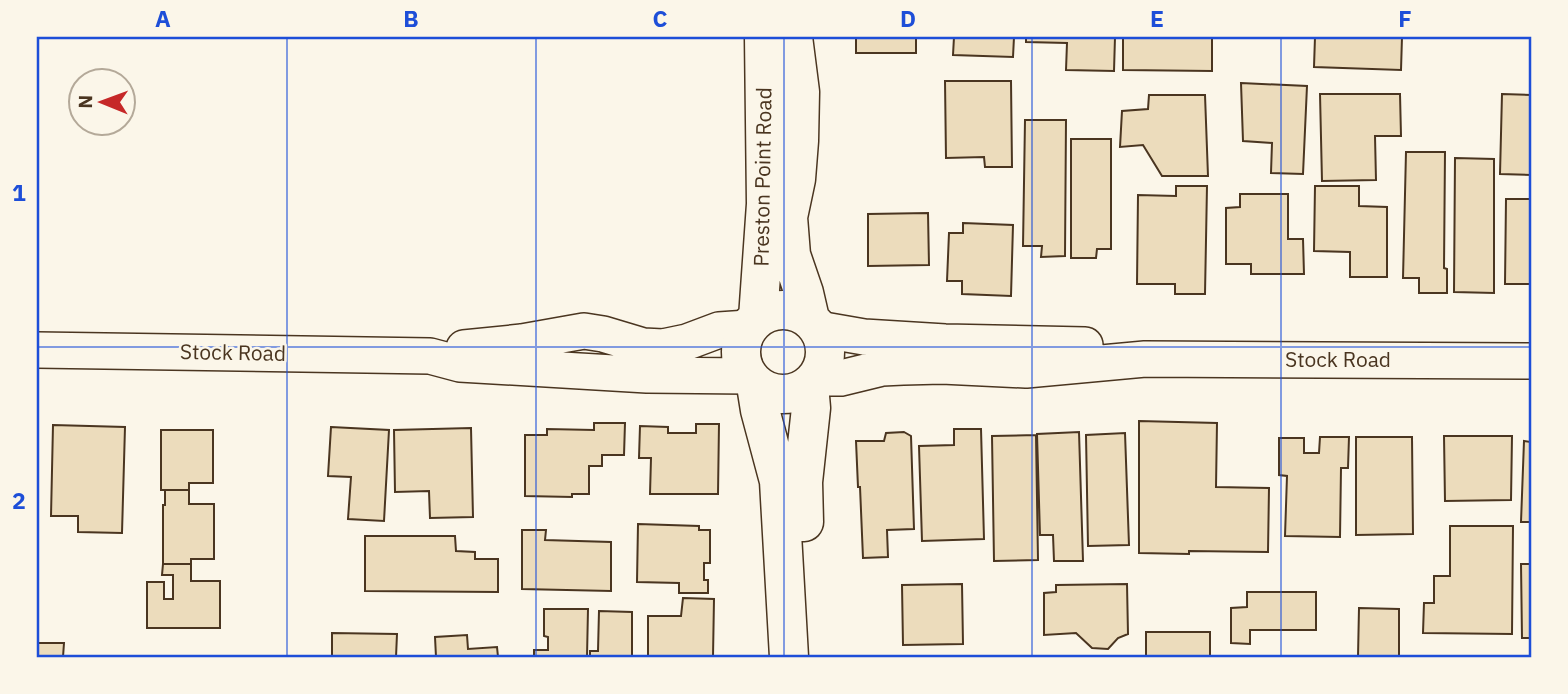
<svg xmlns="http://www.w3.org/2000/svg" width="1568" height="694" font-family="'IBM Plex Sans',sans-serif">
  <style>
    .building { fill: #ecdcbc; stroke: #4a3520; stroke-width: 2 }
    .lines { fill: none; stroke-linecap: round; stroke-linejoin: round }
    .minor-casing { stroke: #4a3520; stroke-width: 38 }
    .major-casing { stroke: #4a3520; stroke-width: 41 }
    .minor { stroke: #fbf6e9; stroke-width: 35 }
    .major { stroke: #fbf6e9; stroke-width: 38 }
    .grid { fill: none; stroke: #1d4ed8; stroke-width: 2; stroke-opacity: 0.55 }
    .labels { text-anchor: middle; stroke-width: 5; stroke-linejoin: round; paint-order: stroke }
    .street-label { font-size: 21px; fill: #4a3520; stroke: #fbf6e9 }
    .neatline { fill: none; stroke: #1d4ed8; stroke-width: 2.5 }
    .grid-label { font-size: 23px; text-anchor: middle; font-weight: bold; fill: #1d4ed8 }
  </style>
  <rect width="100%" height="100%" fill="#fbf6e9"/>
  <!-- building -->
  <path class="building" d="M856,37H916V53H856Z
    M954,37H1014L1013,57L953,55Z
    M1026,37H1115L1114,71L1066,70L1067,43L1026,42Z
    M1123,37H1212V71L1123,70Z
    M1315,37H1402L1401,70L1314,67Z
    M945,81H1011L1012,167H985L984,157L946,158Z
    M1241,83L1307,86L1303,174L1271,173L1272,143L1243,141Z
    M1320,94H1400L1401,136H1375L1376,180L1322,181Z
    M1502,94L1531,95V175L1500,174Z
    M1149,95H1205L1208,176H1162L1143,145L1120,147L1122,111L1148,109Z
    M1025,120H1066L1065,256L1041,257L1042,246H1023Z
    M1071,139H1111V249H1097L1096,258H1071Z
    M1406,152H1445L1444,268L1447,269V293H1419V278H1403Z
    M1455,158L1494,159V293L1454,292Z
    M1176,186H1207L1205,294H1175V284H1137L1138,195L1176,196Z
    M1315,186H1359V206L1387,207V277H1350V252L1314,251Z
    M1240,194H1288V239H1303L1304,274H1251V264H1226V208L1240,207Z
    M1506,199H1531V284H1505Z
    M928,213L929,265L868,266V214Z
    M963,223L1013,225L1011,296L962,294V281H947L949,233H963Z
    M1139,421L1217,423L1216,487L1269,488L1268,552L1189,551V554L1139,553Z
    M594,423H625L624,455H602V466H589V494H572V497L525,496V435H547V429L594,430Z
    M696,424H719L718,494H650L651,458H639L640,426L668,427V433H696Z
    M53,425L125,427L122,533L78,532V516H51Z
    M331,427L389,430L384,521L348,519L351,477L328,476Z
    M471,428L473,517L430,518L429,491L395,492L394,430Z
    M954,429H981L984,539L922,541L919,446L954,445Z
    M161,430H213V483H189V490H161Z
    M904,432L911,436L914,529L887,530L888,557L863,558L860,487H858L856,441H884L886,433Z
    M1079,432L1083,561H1054L1053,535H1040L1037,434Z
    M1125,433L1129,545L1088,546L1086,435Z
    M1036,435L1038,560L994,561L992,436Z
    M1444,436H1512L1511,500L1445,501Z
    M1320,437H1349L1348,468H1341L1340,537L1285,536L1287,476L1279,475V438H1304V453H1319Z
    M1356,437H1412L1413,534L1356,535Z
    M1524,441L1531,442V522H1521Z
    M165,490H189V504H214V559H191V564H163V505H165Z
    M638,524L699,526V530H710V563H704V580H708V593H679V583L637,582Z
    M1450,526H1513L1512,634L1423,633L1424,603H1434V576H1450Z
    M522,530H546L545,540L611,542V591L522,589Z
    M365,536H455L456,551L475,552V559H498V592L365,591Z
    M163,564H191V581H220V628H147V582H164V599H173V575H162Z
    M1521,564H1531V638H1522Z
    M962,584L963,644L903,645L902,585Z
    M1127,584L1128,634L1118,638L1108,649L1092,648L1076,633L1044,635V593L1056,592V585Z
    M1247,592H1316V630H1250V644L1231,643V608L1247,607Z
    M683,598L714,599L713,657H648V616H681Z
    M1359,608L1399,609V657H1358Z
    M544,609H588L587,657H534V650H548V637L544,636Z
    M599,611L632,612V657H590V651H598Z
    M1146,632H1210V657H1146Z
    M332,633L397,634L396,657H332Z
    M467,635L468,649L497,647L498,657H436L435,637Z
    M37,643H64L63,657H37Z"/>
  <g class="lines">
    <defs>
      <path id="minor" d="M818,329L864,337L945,342L1085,345
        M464,348L522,342L584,331L603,334L643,346L663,347L687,342L719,330L748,328
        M37,350L430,356L460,364L647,375L748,376
        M816,378H841L882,368L903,367L942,366L1026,370L1145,359L1531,361"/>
      <path id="major" d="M793,37L800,92L799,141L796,179L788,217L791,255L804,293L810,319
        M741 352a42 42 0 1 1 84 0a42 42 0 1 1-84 0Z
        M758,318L766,204L764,37
        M756,385L760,410L779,481L789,657
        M804,522L803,482L811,408L809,385"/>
    </defs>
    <!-- minor casing -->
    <use href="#minor" class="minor-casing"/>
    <!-- major casing -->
    <use href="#major" class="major-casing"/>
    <!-- minor -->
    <use href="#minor" class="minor"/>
    <!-- major -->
    <use href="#major" class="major"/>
  </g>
  <!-- grid -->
  <path class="grid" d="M287,37V657M536,37V657M784,37V657M1032,37V657M1281,37V657M37,347H1531"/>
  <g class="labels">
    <!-- street labels -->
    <g class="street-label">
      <text transform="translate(763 177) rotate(-89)" y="7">Preston Point Road</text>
      <text transform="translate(233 353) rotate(1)" y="7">Stock Road</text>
      <text x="1338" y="367">Stock Road</text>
    </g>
  </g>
  <!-- border -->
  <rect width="1568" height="694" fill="none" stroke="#fbf6e9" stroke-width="77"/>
  <!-- north arrow -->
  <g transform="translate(102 102) rotate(271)"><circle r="33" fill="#fbf6e9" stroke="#b4a999" stroke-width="2"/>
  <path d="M0-5L12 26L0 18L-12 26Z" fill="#c62828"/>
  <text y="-10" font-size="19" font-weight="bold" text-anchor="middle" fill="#4a3520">N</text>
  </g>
  <rect x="38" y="38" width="1492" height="618" class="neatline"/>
  <g class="grid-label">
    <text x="163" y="27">A</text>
    <text x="411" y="27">B</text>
    <text x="660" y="27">C</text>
    <text x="908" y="27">D</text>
    <text x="1157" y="27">E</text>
    <text x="1405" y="27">F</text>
    <text x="19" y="201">1</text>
    <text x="19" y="509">2</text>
  </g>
</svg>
